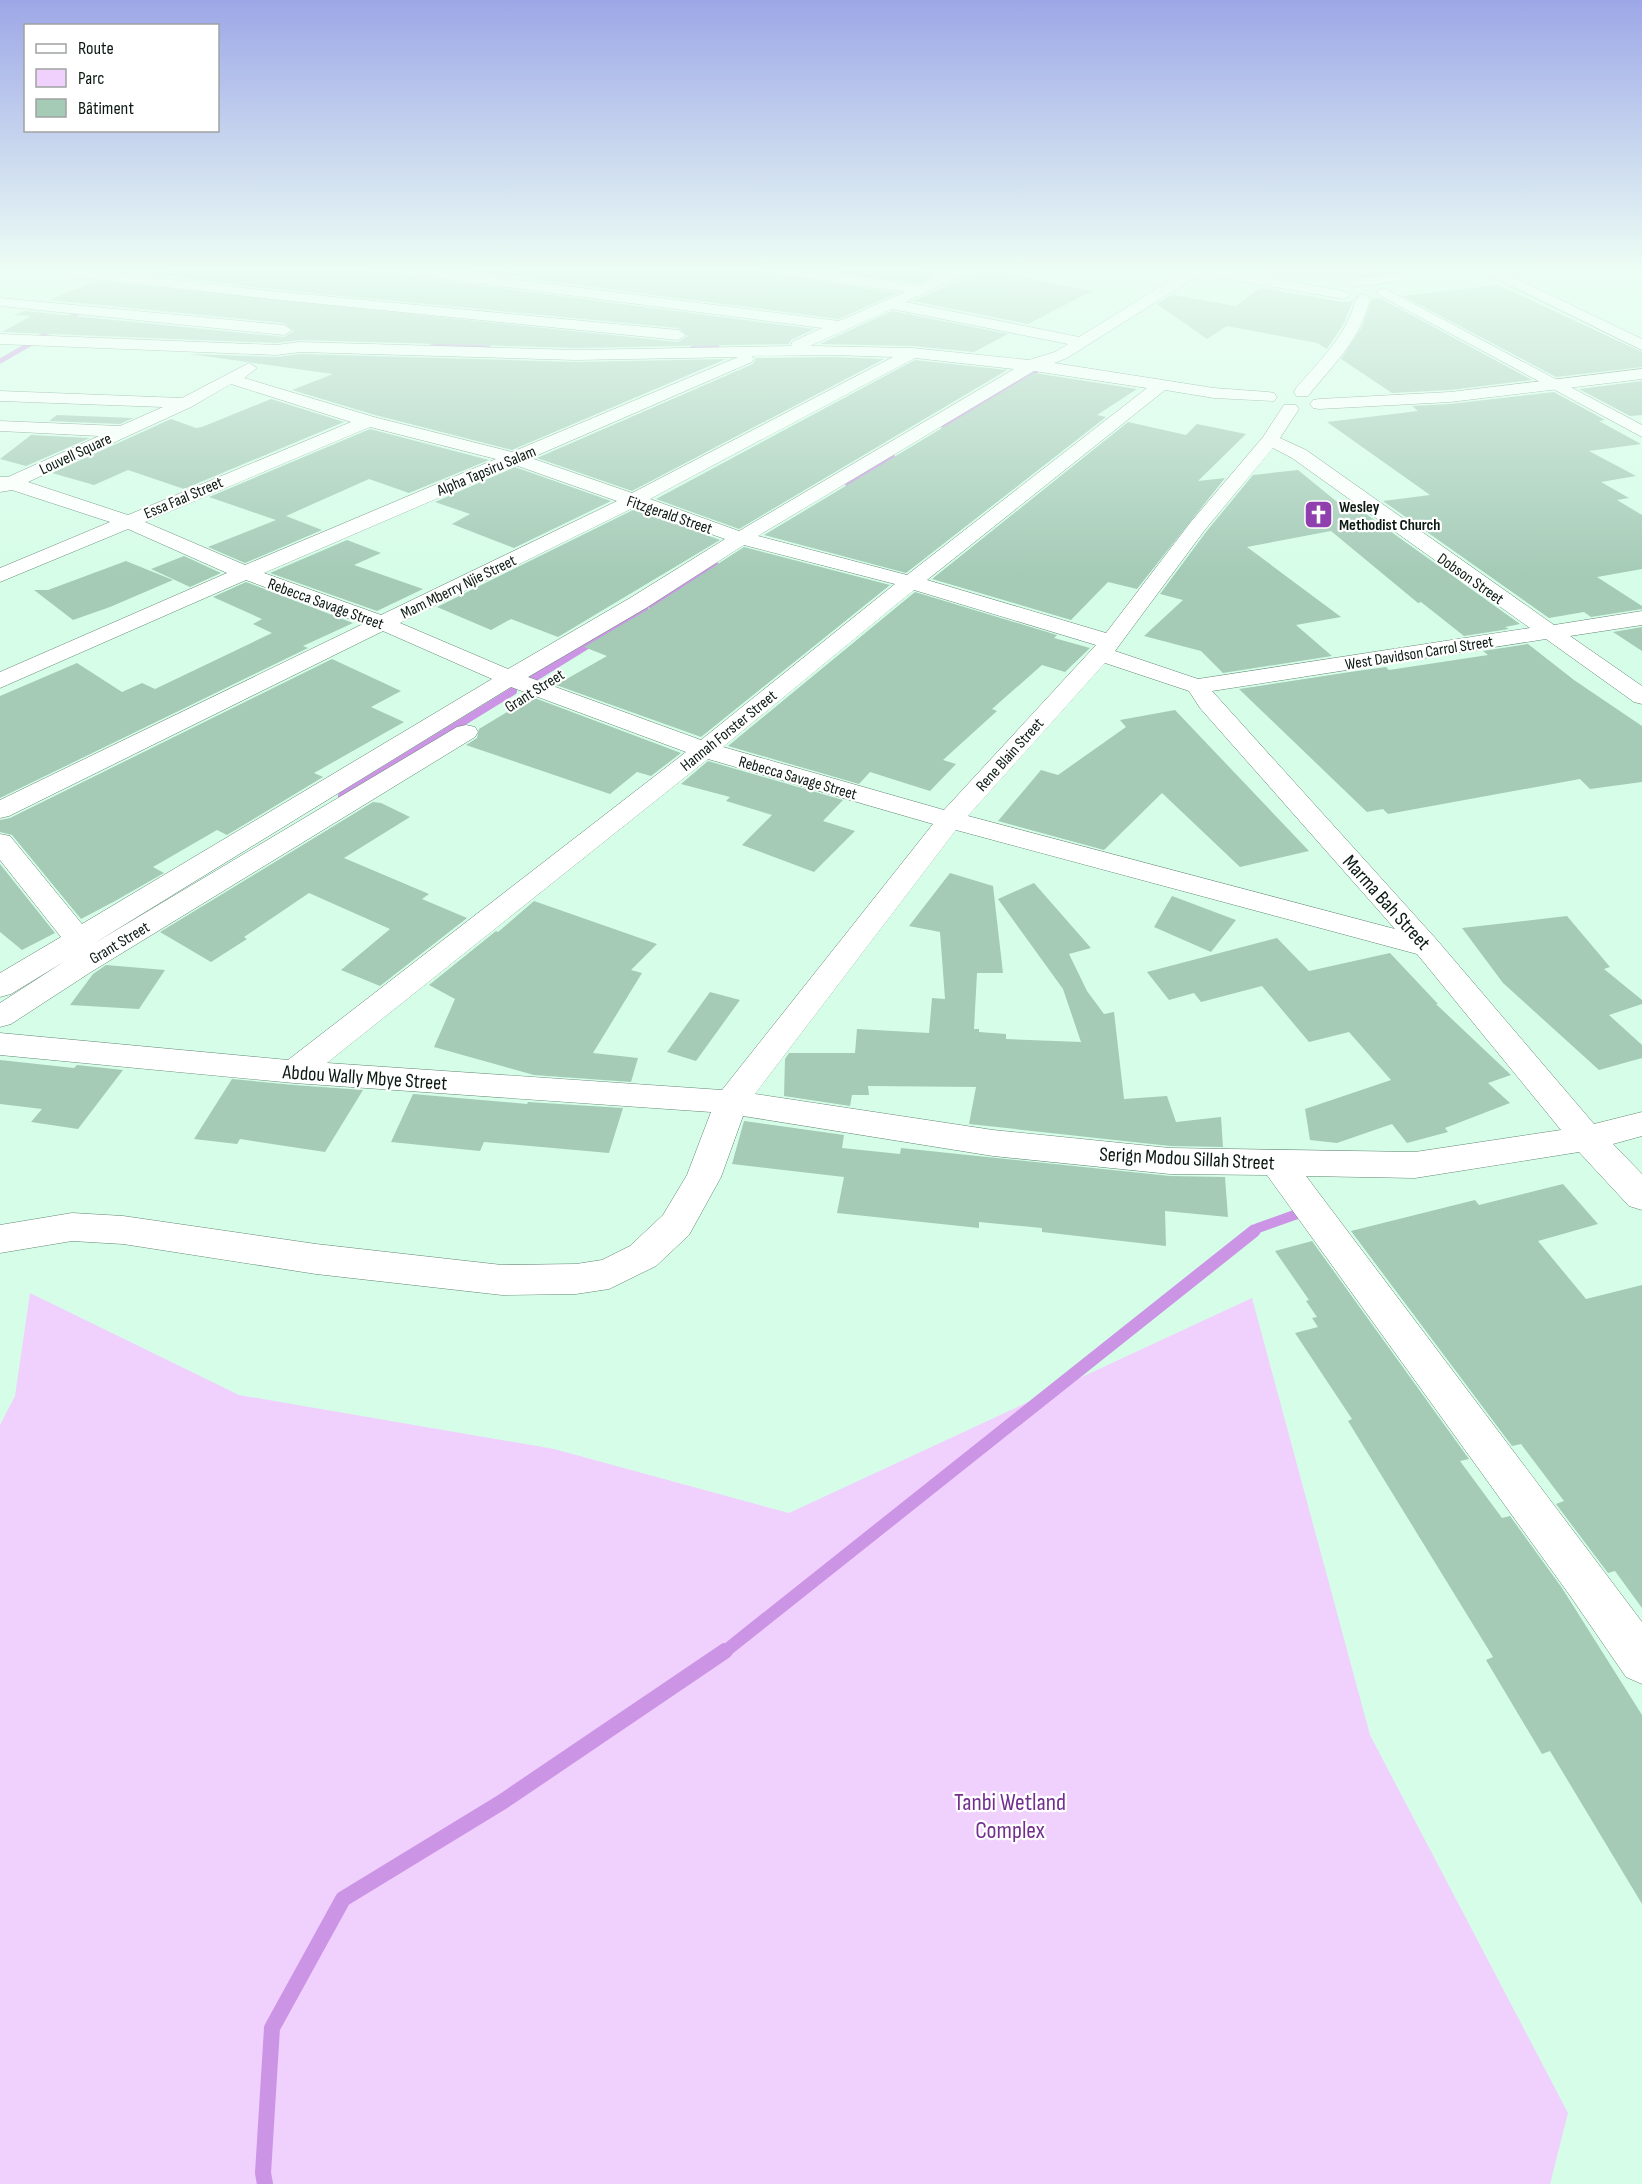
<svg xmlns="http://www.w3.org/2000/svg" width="1642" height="2184" font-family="'Sofia Sans Condensed',sans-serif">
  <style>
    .green { fill: #f0d1fe }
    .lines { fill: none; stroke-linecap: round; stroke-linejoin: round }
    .stream-far5 { stroke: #cc94e5; stroke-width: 5 }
    .stream-far4 { stroke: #cc94e5; stroke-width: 7 }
    .stream-far3 { stroke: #cc94e5; stroke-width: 8 }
    .stream-far2 { stroke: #cc94e5; stroke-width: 10 }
    .stream-far1 { stroke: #cc94e5; stroke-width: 13 }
    .stream { stroke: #cc94e5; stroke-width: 16 }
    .building { fill: #a5cbb7 }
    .minor-casing { stroke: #628673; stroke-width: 1 }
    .highway-casing { stroke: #628673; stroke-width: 1 }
    .minor { fill: #fff; fill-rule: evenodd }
    .highway { fill: #fff; fill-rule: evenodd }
    .labels { text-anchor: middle; stroke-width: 4.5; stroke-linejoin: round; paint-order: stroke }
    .far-street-label { font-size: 16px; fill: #0c1a13; stroke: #fff }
    .far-poi-label { font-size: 16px; font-weight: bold; fill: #0c1a13; stroke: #fff; text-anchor: start }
    .street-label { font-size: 20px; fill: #0c1a13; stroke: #fff }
    .near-park-label { font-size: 24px; fill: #732f8e; stroke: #fff }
  </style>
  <rect width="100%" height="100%" fill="#d6fde8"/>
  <!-- green -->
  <path class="green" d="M1232,266H1395C1368,295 1268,273 1232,266Z
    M30,1293L239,1395L554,1449L789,1513L1252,1298L1370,1735L1568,2113L1550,2184H0V1425L15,1396Z"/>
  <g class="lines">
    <!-- stream-far5 -->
    <path class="stream-far5" d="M41,336L81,311
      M433,343L489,348
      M693,348L717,347
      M0,361L30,344
      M944,427L1036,371"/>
    <!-- stream-far4 -->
    <path class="stream-far4" d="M849,485L892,458
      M651,605L716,566
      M598,638L645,609"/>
    <!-- stream-far3 -->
    <path class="stream-far3" d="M532,679L600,637
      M342,796L513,691"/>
    <!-- stream-far2 -->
    <path class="stream-far2" d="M1252,1232L1258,1228L1300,1213"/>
    <!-- stream-far1 -->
    <path class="stream-far1" d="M723,1653L1254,1231"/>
    <!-- stream -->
    <path class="stream" d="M265,2184L263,2173L272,2028L343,1899L502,1802L725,1651"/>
  </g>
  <!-- building -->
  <path class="building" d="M172,266H366L375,272L814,329L791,340L789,344L576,348L300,340L276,343L2,332L31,316L13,315L24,311L284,337L294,331L284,323L49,300L96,281L678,342L688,336L678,328L271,289L157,275Z
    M432,266H704L745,270L897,293L839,319Z
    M830,266H895L937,275L920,283L826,270Z
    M983,270L1092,291L1028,324L913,301Z
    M1498,285L1642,352V367L1556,377L1403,296Z
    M1260,288L1343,302L1353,301L1344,323L1327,349L1317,343L1227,326L1207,339L1157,304L1172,295L1236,306Z
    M1380,298L1532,380L1450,390L1392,393L1341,359L1362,327L1372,299Z
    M892,311L1008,334L974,352L912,346L820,344Z
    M190,354L276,357L300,354L576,362L726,359L512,450L375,415L292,390L333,374Z
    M833,357L884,359L632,491L537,458L753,364L756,358Z
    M915,360L1007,370L739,529L656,499Z
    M1034,373L1137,389L1097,415L1106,417L906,573L764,535Z
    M1642,381V415L1630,416L1579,389Z
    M1554,392L1605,420L1599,421L1641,444L1589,451L1636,476L1601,482L1629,498L1617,500L1642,515V569L1597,577L1642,606V609L1591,617L1584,612L1549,618L1383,501L1430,495L1327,422L1418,411L1412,406L1450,404Z
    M271,399L344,422L184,489L128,470L94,485L52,473L171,419L196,428L202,427Z
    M57,415L133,418L120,424L49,421Z
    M1128,422L1186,435L1197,424L1246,434L1198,481L1225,478L1137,589L1108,582L1071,620L932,579Z
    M370,429L489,460L409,493L369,479L286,516L322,530L245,563L208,547L276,520L209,497Z
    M31,435L90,438L26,466L0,459Z
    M515,467L611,501L514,548L452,524L470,514L435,502Z
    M1298,470L1336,501L1346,507L1355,506L1520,624L1505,627L1509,629L1464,636L1421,602L1418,603L1331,531L1247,547L1341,617L1296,625L1332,656L1223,673L1201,651L1144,636L1183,600L1160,594L1206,532L1253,475Z
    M635,509L720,540L558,637L511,619L491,630L437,607Z
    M347,540L381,553L354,565L423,589L377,611L270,573Z
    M744,547L890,585L701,737L556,685L607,656L584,647L647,610Z
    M184,556L221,573L190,587L151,569Z
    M126,561L173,580L110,607L73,620L34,590H48Z
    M246,582L353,623L303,646L308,648L0,798V696L77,663L122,692L142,683L155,689L272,633L253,624L262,619L213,597Z
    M915,592L1057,635L1054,638L1090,648L1065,672L1042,665L992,709L997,711L943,760L956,764L930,791L870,772L859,784L728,746Z
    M1642,627V651L1613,632Z
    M1528,644L1574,680L1642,726V782L1590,789L1580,779L1388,814L1383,809L1367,812L1239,689L1350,672L1386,667L1389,670L1488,655L1483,651Z
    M332,659L401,691L371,707L404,722L314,773L323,777L227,835L217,830L153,867L164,873L115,901L81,919L12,835L0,832V820L10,818Z
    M532,697L681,753L651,776L637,772L610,794L466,745L477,738L479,729Z
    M1175,710L1309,851L1240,867L1162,793L1104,850L998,821L1041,770L1058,775L1126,727L1120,720Z
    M708,761L843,800L823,821L855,831L814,872L742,845L772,815L726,801L730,797L681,784Z
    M373,802L381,803L410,817L344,858L429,894L422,899L467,918L380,986L341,970L390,929L309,893L244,937L247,939L211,962L160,932Z
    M0,864L55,933L22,950L0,932Z
    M950,873L993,886L1003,973H977L974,1029H979V1032L1006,1034V1039L1081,1042L1063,989L998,899L1034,883L1091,948L1069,954L1087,991L1104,1014L1114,1012L1124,1099L1167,1096L1176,1122L1221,1117L1223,1147L1170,1146L969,1124L976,1087L868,1086L869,1095H852L850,1106L784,1096L785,1059L789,1053H855L857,1029L929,1033L932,998L945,999L940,932L909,926Z
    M1172,896L1236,920L1211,952L1154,927Z
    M534,901L657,944L631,970L642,973L593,1053L638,1058L631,1082L534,1075L434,1047L455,999L429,985L496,931L498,932Z
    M1567,916L1610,967L1604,969L1642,1000V1004L1609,1015L1642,1045V1058L1599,1070L1503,983L1462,928Z
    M1277,938L1309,971L1390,953L1438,1004H1436L1511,1075L1488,1083L1510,1103L1445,1128L1448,1132L1407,1143L1392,1124L1337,1143L1310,1140L1305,1109L1391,1080L1349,1032L1309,1042L1262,986L1201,1002L1194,993L1169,1000L1147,972Z
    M106,965L165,970L139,1009L70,1005L93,974Z
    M710,992L740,1000L696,1061L667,1052Z
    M0,1060L74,1068L77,1065L123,1070L78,1129L31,1122L42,1109L0,1104Z
    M232,1079L294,1085L363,1090L325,1152L240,1139L237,1144L194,1139Z
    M413,1094L527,1104L528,1102L623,1108L609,1153L484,1142L480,1151L391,1142Z
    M744,1121L844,1135L842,1148L900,1154L901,1148L1170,1176L1225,1177L1228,1217L1165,1211L1166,1246L1042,1232V1228L979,1222V1228L837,1213L844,1177L732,1164Z
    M1563,1184L1598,1224L1538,1241L1586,1299L1642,1285V1608L1615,1571L1608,1573L1556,1504L1564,1501L1521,1444L1512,1446L1351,1231L1475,1200L1479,1205Z
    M1312,1241L1469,1459L1460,1461L1502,1518L1510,1516L1562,1588L1642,1715V1904L1550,1751L1542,1754L1486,1660L1493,1657L1348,1421L1352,1419L1295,1333L1318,1327L1312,1318L1317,1317L1306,1301L1309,1300L1275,1251Z"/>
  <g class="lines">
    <defs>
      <path id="minor" d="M7,266H56L271,291L678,330L686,335L678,340L271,299L14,270Z
        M368,266H411L839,321L905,292L750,270L743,266H784L920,285L962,266H982L906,302L1079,337L1192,267H1202L1204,270L1202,273L1067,358L1054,363L1214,388L1268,392L1274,393L1277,397L1274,401L1214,398L1165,390L927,580L1106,633L1190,523L1263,437L1284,405H1296L1299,409L1280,438L1306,450L1554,625L1642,611V625L1570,636L1642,686V704L1634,702L1546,639L1212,691L1437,940L1594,1124L1642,1112V1136L1613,1144L1642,1174V1210L1629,1206L1579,1152L1415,1178L1306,1176L1642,1622V1684L1626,1677L1571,1597L1267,1175L1170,1174L993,1156L743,1116L721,1177L689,1235L656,1266L609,1289L576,1294L502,1295L316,1274L123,1244L72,1241L0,1253V1225L72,1213L123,1216L316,1244L502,1265L576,1264L602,1260L630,1246L663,1215L687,1175L711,1112L294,1083L0,1055V1033L288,1060L686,752L511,687L93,944L457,727L466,725L475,727L478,732L475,737L91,972L11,1024L0,1027V1003L65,961L11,994L0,997V973L61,937L0,860V834L10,836L82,924L492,679L383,631L9,816L0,818V800L363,624L246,580L0,688V672L227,573L128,529L0,582V568L110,522L12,490L0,492V477H8L99,436L0,431V421L120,426L163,407L0,401V391L182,398L249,363L257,368L244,378L374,417L512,452L738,357L576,360L300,352L276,355L0,344V334L276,345L300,342L576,350L791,346L792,342L822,328L375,270ZM892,309L1068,344L1055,352L1029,360L912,348L810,346ZM833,355L893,357L632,493L531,458L752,362L754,359L752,356ZM915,358L1014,369L739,531L650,499ZM1034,371L1147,388L907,575L758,536ZM231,384L351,422L128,515L28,482L191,407ZM370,427L496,459L245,565L145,522ZM1273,448L1292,458L1530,628L1198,679L1115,651L1204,531ZM515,465L617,501L381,615L264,573ZM635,507L725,539L630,598L508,669L400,623ZM744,545L895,584L701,740L528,677L646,608ZM914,590L1096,645L944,810L723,747ZM1105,663L1189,691L1200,708L1395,929L968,816ZM708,759L933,824L722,1090L327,1063ZM956,830L1417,954L1561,1130L1415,1152L1170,1148L993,1130L755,1094Z
        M1471,266H1490L1642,339V350Z
        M1395,274L1400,275L1402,278L1400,281L1353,287L1346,283L1353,279Z
        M1363,294L1370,298C1362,338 1333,365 1308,396H1296L1294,392L1296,388C1320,360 1347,336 1356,298Z
        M0,298L284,325L292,330L284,335L0,306Z
        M1642,369V379L1450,402L1319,409L1313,408L1310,404L1313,400L1319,399L1450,392Z"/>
      <path id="highway" d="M1168,266H1202L1344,291L1351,295L1344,299L1175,270Z
        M1384,288L1642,425V437L1379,295L1377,292Z"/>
    </defs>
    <!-- minor casing -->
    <use href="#minor" class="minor-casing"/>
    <!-- highway casing -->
    <use href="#highway" class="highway-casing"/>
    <!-- minor -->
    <use href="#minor" class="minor"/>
    <!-- highway -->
    <use href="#highway" class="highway"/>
  </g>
  <!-- sky -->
  <linearGradient id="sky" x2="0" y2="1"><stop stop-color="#9da7e7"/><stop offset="0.47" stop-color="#edfef5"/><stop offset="1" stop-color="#edfef5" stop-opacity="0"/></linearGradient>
  <rect width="1642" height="572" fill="url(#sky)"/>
  <!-- icons -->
  <defs>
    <symbol id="church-square" viewBox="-11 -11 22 22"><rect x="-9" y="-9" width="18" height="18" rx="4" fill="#8f3fae" stroke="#fff"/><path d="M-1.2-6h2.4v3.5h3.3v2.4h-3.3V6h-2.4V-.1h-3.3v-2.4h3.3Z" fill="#fff"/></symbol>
  </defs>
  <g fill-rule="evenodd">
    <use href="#church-square" x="1302" y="498" width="33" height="33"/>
  </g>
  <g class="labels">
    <!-- far-street labels -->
    <g class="far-street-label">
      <text transform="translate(75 453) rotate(-25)" y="6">Louvell Square</text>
      <text transform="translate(486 470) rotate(-23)" y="6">Alpha Tapsiru Salam</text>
      <text transform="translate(183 497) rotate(-23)" y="6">Essa Faal Street</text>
      <text transform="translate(670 514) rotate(19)" y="6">Fitzgerald Street</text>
      <text transform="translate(1471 578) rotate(35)" y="6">Dobson Street</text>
      <text transform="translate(458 586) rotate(-26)" y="6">Mam Mberry Njie Street</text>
      <text transform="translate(326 603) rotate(20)" y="6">Rebecca Savage Street</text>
      <text transform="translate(1419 652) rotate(-9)" y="6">West Davidson Carrol Street</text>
      <text transform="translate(534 690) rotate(-32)" y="6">Grant Street</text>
      <text transform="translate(728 730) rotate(-39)" y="6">Hannah Forster Street</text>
      <text transform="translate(1009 754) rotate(-48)" y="6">Rene Blain Street</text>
      <text transform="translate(798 777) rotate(16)" y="6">Rebecca Savage Street</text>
      <text transform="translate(119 942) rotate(-31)" y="6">Grant Street</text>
    </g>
    <!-- far-poi labels -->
    <g class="far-poi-label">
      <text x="1339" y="512">Wesley<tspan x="1339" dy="18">Methodist Church</tspan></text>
    </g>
    <!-- street labels -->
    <g class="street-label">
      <text transform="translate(1387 902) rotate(48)" y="7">Marma Bah Street</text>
      <text transform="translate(365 1077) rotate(4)" y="7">Abdou Wally Mbye Street</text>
      <text transform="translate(1187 1158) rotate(3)" y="7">Serign Modou Sillah Street</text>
    </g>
    <!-- near-park labels -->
    <g class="near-park-label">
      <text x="1010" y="1810">Tanbi Wetland<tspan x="1010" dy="28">Complex</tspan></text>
    </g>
  </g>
  <!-- legend -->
  <rect x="24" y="24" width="195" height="108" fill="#ffffff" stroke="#9ea3a1" stroke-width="1.5"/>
  <rect x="36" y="44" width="30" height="9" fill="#ffffff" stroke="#9ea3a1" stroke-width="1.5"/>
  <text x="78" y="54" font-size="18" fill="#0c1a13">Route</text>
  <rect x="36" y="69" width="30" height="18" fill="#f0d1fe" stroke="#9ea3a1" stroke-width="1.5"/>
  <text x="78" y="84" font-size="18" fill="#0c1a13">Parc</text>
  <rect x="36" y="99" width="30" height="18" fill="#a5cbb7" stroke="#9ea3a1" stroke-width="1.5"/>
  <text x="78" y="114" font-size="18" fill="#0c1a13">Bâtiment</text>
</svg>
